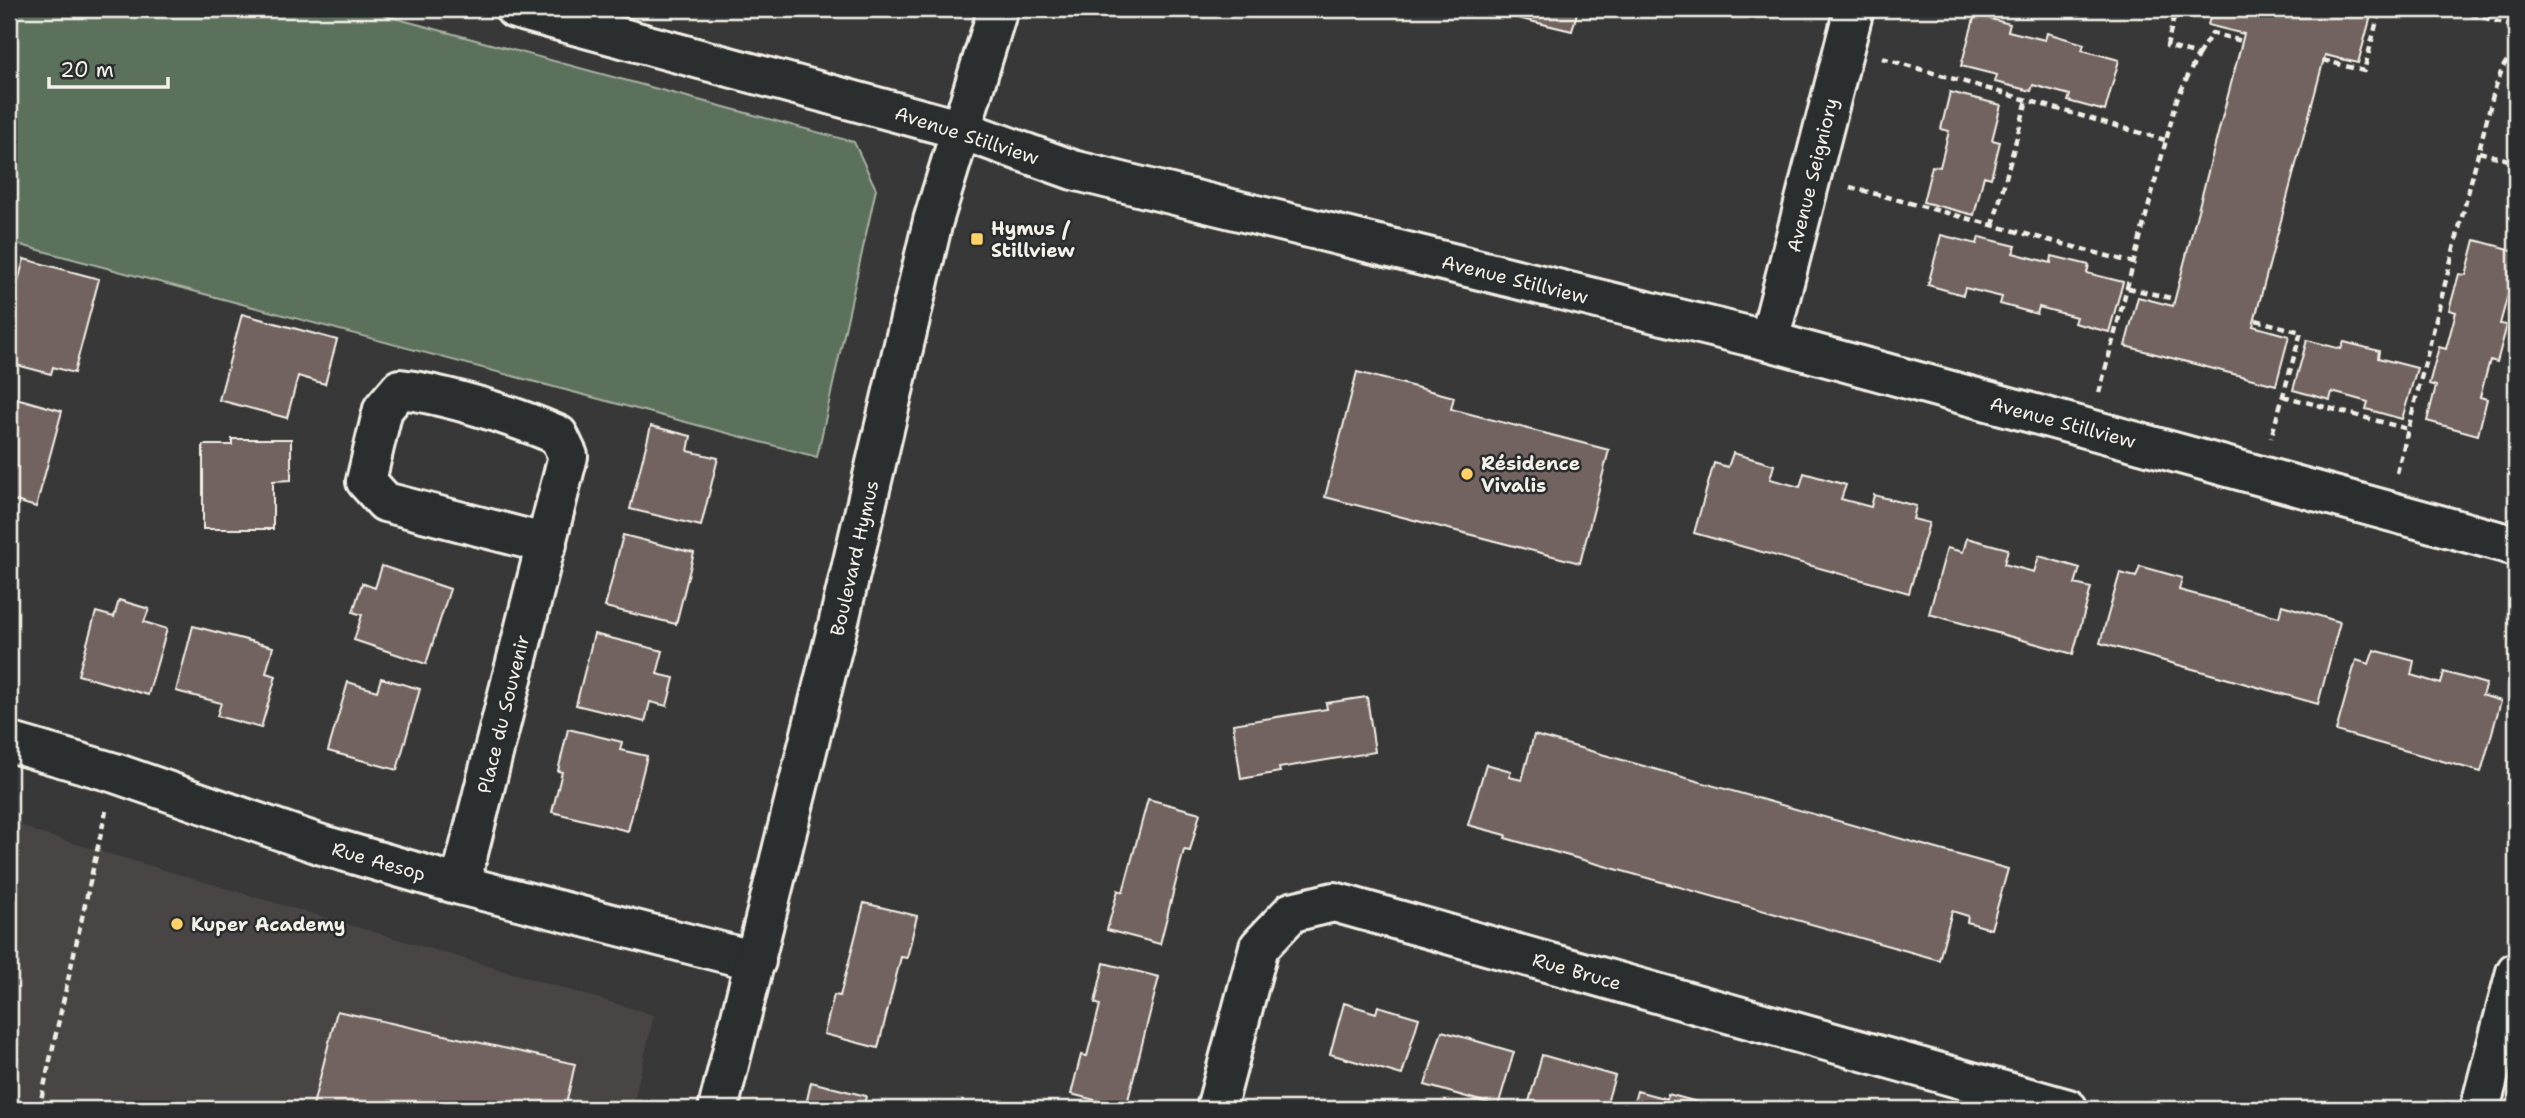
<svg xmlns="http://www.w3.org/2000/svg" width="2525" height="1118" font-family="'Shantell Sans',sans-serif">
  <style>
    .built { fill: #494544 }
    .green { fill: #5c715c; stroke: #a8b1a2; stroke-width: 2 }
    .building { fill: #726461; stroke: #f4f1e8; stroke-width: 2 }
    .lines { fill: none; stroke-linecap: round; stroke-linejoin: round }
    .minor-casing { stroke: #f4f1e8; stroke-width: 44 }
    .tertiary-casing { stroke: #f4f1e8; stroke-width: 44 }
    .path { stroke: #f4f1e8; stroke-width: 4.5; stroke-dasharray: 7 5; stroke-linecap: butt }
    .minor { stroke: #2a2d2e; stroke-width: 38 }
    .tertiary { stroke: #2a2d2e; stroke-width: 38 }
    .poi-dot { fill: #ffd166; stroke: #2a2d2e; stroke-width: 2.5 }
    .labels { text-anchor: middle; stroke-width: 5; stroke-linejoin: round; paint-order: stroke }
    .street-label { font-size: 19px; fill: #f4f1e8; stroke: #2a2d2e }
    .poi-label { font-size: 19px; font-weight: bold; fill: #f4f1e8; stroke: #2a2d2e; text-anchor: start }
  </style>
  <rect width="100%" height="100%" fill="#383838"/>
  <filter id="ink" filterUnits="userSpaceOnUse"><feTurbulence type="fractalNoise" baseFrequency=".0143" numOctaves="2"/><feDisplacementMap in="SourceGraphic" scale="14" xChannelSelector="R" yChannelSelector="G"/><feConvolveMatrix kernelMatrix="1 2 1 2 8 2 1 2 1" color-interpolation-filters="sRGB"/></filter>
  <g filter="url(#ink)">
    <!-- built -->
    <path class="built" d="M9,820L39,833L654,1015L632,1109H9Z"/>
    <!-- green -->
    <path class="green" d="M9,9H361L854,142L876,189L817,457L9,242Z"/>
    <!-- building -->
    <path class="building" d="M1480,9H1578L1572,31Z
      M2212,9H2344L2371,16L2358,63L2325,55L2253,326L2289,336L2276,385L2125,346L2138,297L2173,306L2244,34L2208,25Z
      M1975,15L2010,24L2008,31L2045,40L2047,33L2084,44L2082,50L2119,60L2105,111L2068,101L2070,95L2033,85L2031,91L1995,82L1997,75L1961,66Z
      M1950,92L2001,105L1992,140L2000,142L1991,178L1984,176L1974,215L1923,202L1932,166L1940,167L1949,131L1941,129Z
      M1941,235L1977,244L1979,237L2016,246L2013,253L2051,263L2052,256L2089,265L2087,273L2123,282L2109,332L2074,323L2076,317L2039,307L2037,314L2000,304L2002,297L1965,288L1963,295L1928,285Z
      M2475,240L2516,251V288L2510,287L2500,324L2507,325L2497,362L2490,360L2480,397L2487,399L2478,435L2427,421L2436,386L2429,384L2439,347L2446,349L2456,312L2449,310L2459,274L2466,275Z
      M24,259L99,279L74,373L53,367L51,374L9,363V315Z
      M242,314L337,340L325,384L298,376L287,418L219,400Z
      M2307,340L2341,349L2344,342L2379,351L2378,358L2417,368L2402,419L2366,409L2368,402L2332,392L2330,400L2293,390Z
      M1357,372L1454,397L1451,409L1609,450L1580,563L1325,497Z
      M9,396L62,411L36,507L9,499Z
      M651,426L691,436L688,451L718,458L701,526L630,509Z
      M232,439H291V480L273,481V529H203V445H232Z
      M1733,453L1774,465L1770,479L1800,487L1804,473L1846,485L1841,499L1871,507L1874,495L1916,506L1913,519L1929,523L1909,593L1694,533L1714,463L1728,467Z
      M623,535L694,553L676,624L605,607Z
      M1967,538L2008,549L2004,564L2034,572L2039,556L2080,568L2075,584L2091,588L2073,654L1929,614L1947,548L1963,552Z
      M382,566L450,589L426,664L354,640L362,615L353,612L362,583L375,588Z
      M2140,566L2182,578L2179,590L2279,617L2282,605L2340,622L2318,704L2100,643L2120,573L2136,577Z
      M119,600L149,609L144,622L167,629L148,695L78,675L96,612L114,617Z
      M193,626L273,647L266,673L276,676L261,728L217,716L221,703L176,691Z
      M594,634L663,651L657,674L674,678L667,706L650,702L645,722L576,705Z
      M2374,650L2414,661L2411,675L2441,684L2444,672L2486,684L2482,695L2501,701L2481,772L2336,731L2356,660L2369,664Z
      M381,678L420,689L397,770L328,751L348,682L377,691Z
      M1367,697L1375,752L1279,768L1280,772L1241,779L1233,724L1327,709L1326,703Z
      M568,729L622,742L620,750L647,756L628,831L552,812L562,772L558,771Z
      M1534,735L2008,869L1991,929L1967,922L1968,916L1952,911L1939,960L1505,838L1506,835L1468,825L1486,764L1511,771L1509,777L1522,780Z
      M1148,799L1200,813L1190,851L1184,850L1160,944L1107,930L1118,890L1123,892Z
      M864,903L917,916L907,958L901,957L878,1048L824,1034L834,995L840,996Z
      M9,937L17,939L9,971Z
      M1104,963L1159,977L1126,1108L1071,1094L1081,1055L1087,1056L1100,1005L1095,1003Z
      M1344,1003L1376,1013L1378,1006L1419,1018L1402,1075L1330,1054Z
      M337,1011L575,1064L565,1109H312Z
      M1442,1031L1514,1052L1498,1106L1425,1085Z
      M1542,1055L1615,1076L1605,1109H1527Z
      M811,1082L866,1096L863,1109H805Z
      M1637,1091L1667,1099L1668,1094L1712,1106L1711,1109H1632Z"/>
    <g class="lines">
      <defs>
        <path id="minor" d="M515,9L962,130L1073,170L1769,341L2516,546
          M1769,341L1854,9
          M9,742L115,773L322,845L460,885L756,961
          M460,885L568,456L558,435C514,416 448,395 400,389L383,409L366,481L385,502L547,544
          M1216,1109L1259,947L1292,912L1334,902L2068,1109
          M2480,1109L2516,972"/>
        <path id="tertiary" d="M718,1109L838,625L933,221L998,9"/>
      </defs>
      <!-- minor casing -->
      <use href="#minor" class="minor-casing"/>
      <!-- tertiary casing -->
      <use href="#tertiary" class="tertiary-casing"/>
      <!-- path -->
      <path class="path" d="M2448,9L2516,26
        M2198,55L2212,33L2242,41
        M1882,58L2165,140
        M2323,60L2364,71L2380,9
        M2479,152L2516,162
        M1850,187L2134,263
        M1993,225L2027,100
        M2128,288L2175,299
        M2256,320L2301,332L2271,438
        M2099,393L2177,99L2198,55L2167,46L2176,9
        M2283,396L2408,429
        M2397,473L2494,91L2503,67L2516,47
        M39,1109L106,811"/>
      <!-- minor -->
      <use href="#minor" class="minor"/>
      <!-- tertiary -->
      <use href="#tertiary" class="tertiary"/>
    </g>
  </g>
  <!-- markers -->
  <g class="poi-dot">
    <rect x="970" y="232" width="14" height="14" rx="3.5"/>
    <circle cx="1467" cy="474" r="7"/>
    <circle cx="177" cy="924" r="7"/>
  </g>
  <g class="labels">
    <!-- street labels -->
    <g class="street-label">
      <text transform="translate(967 135) rotate(18)" y="7">Avenue Stillview</text>
      <text transform="translate(1812 175) rotate(-76)" y="7">Avenue Seigniory</text>
      <text transform="translate(1515 279) rotate(14)" y="7">Avenue Stillview</text>
      <text transform="translate(2063 422) rotate(15)" y="7">Avenue Stillview</text>
      <text transform="translate(854 558) rotate(-77)" y="7">Boulevard Hymus</text>
      <text transform="translate(503 714) rotate(-76)" y="7">Place du Souvenir</text>
      <text transform="translate(379 861) rotate(16)" y="7">Rue Aesop</text>
      <text transform="translate(1577 971) rotate(16)" y="7">Rue Bruce</text>
    </g>
    <!-- poi labels -->
    <g class="poi-label">
      <text x="991" y="235">Hymus /<tspan x="991" dy="22">Stillview</tspan></text>
      <text x="1481" y="470">Résidence<tspan x="1481" dy="22">Vivalis</tspan></text>
      <text x="191" y="931">Kuper Academy</text>
    </g>
  </g>
  <!-- margin -->
  <rect width="2525" height="1118" fill="none" stroke="#2a2d2e" stroke-width="35"/>
  <rect x="18" y="18" width="2490" height="1083" fill="none" stroke="#f4f1e8" stroke-width="2.5" filter="url(#ink)"/>
  <!-- scale -->
  <path d="M49 77v10h119v-10" fill="none" stroke="#f4f1e8" stroke-width="3.5"/>
  <text x="60" y="77" font-size="21" fill="#f4f1e8" stroke="#2a2d2e" stroke-width="5" paint-order="stroke">20 m</text>
</svg>
